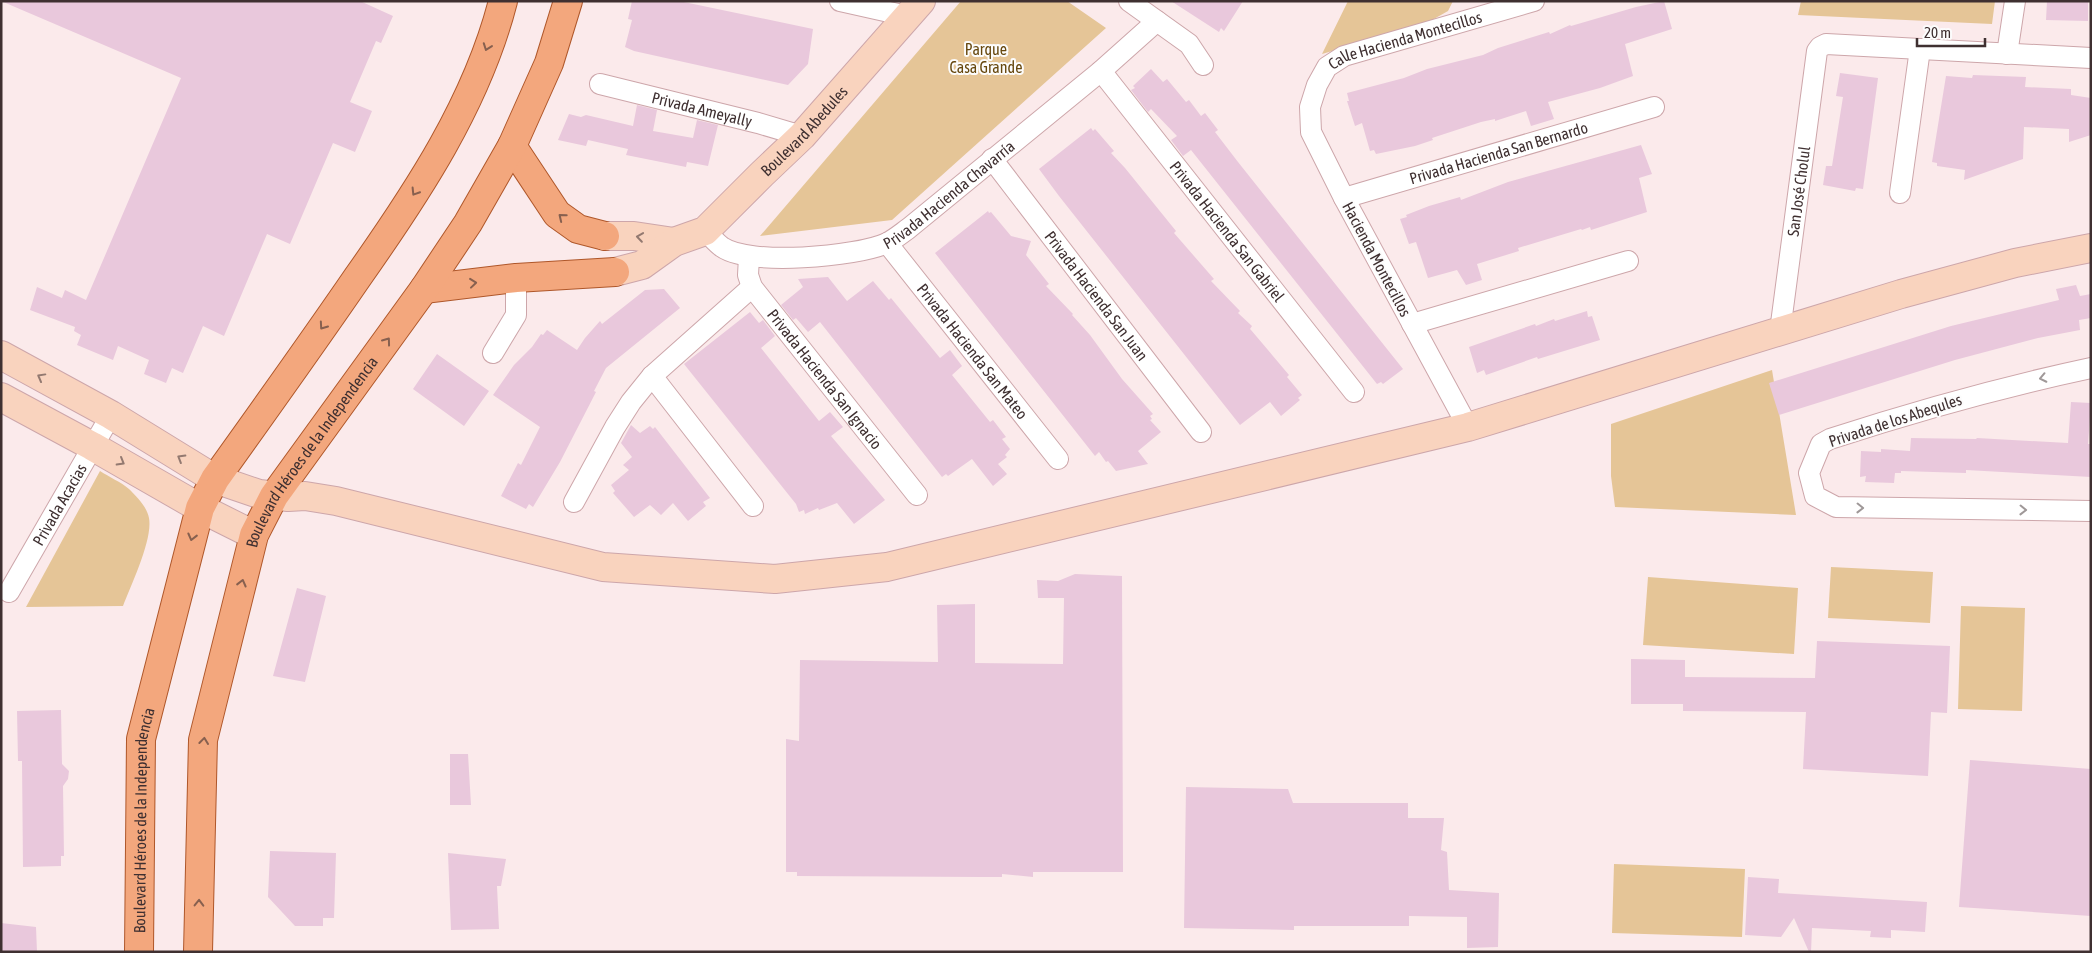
<svg xmlns="http://www.w3.org/2000/svg" width="2092" height="953" font-family="'Asap Condensed',sans-serif">
  <style>
    .green { fill: #e5c597 }
    .building { fill: #e9c8dc }
    .lines { fill: none; stroke-linecap: round; stroke-linejoin: round }
    .street-casing { stroke: #cda6aa; stroke-width: 22 }
    .secondary-casing { stroke: #cda6aa; stroke-width: 30 }
    .primary-casing { stroke: #af572a; stroke-width: 30 }
    .street { stroke: #fff; stroke-width: 20 }
    .secondary { stroke: #f9d3be; stroke-width: 28 }
    .primary { stroke: #f3a77d; stroke-width: 28 }
    .oneway { stroke: #87604f }
    .oneway2 { stroke: #937970 }
    .oneway3 { stroke: #9f9898 }
    .labels { text-anchor: middle; stroke-width: 4; stroke-linejoin: round; paint-order: stroke }
    .street-label { font-size: 16px; fill: #3f3031; stroke: #fcfcfc }
    .park-label { font-size: 16px; fill: #66470d; stroke: #fcfcfc }
  </style>
  <rect width="100%" height="100%" fill="#fbeaeb"/>
  <!-- green -->
  <path class="green" d="M961,1H1067L1106,28L892,220L760,236Z
    M1348,1H1453L1448,11L1425,24L1322,54Z
    M1801,1H1995L1992,24L1798,15Z
    M1772,370L1796,515L1615,507L1611,476V424Z
    M100,471C109,477 121,482 129,489C137,497 147,507 149,518C153,539 131,585 123,606L26,607Z
    M1831,567L1933,572L1930,623L1828,618Z
    M1648,577L1798,588L1794,654L1643,645Z
    M1961,606L2025,608L2022,711L1958,709Z
    M1614,864L1745,869L1742,937L1612,933Z"/>
  <!-- building -->
  <path class="building" d="M1,1H360L393,16L381,43L376,41L350,102L372,111L355,152L333,143L290,244L267,234L224,336L203,326L183,373L172,368L166,383L144,374L149,360L118,346L113,360L77,345L81,335L74,331L75,327L30,310L37,287L62,298L65,290L86,300L181,78Z
    M632,1H679L813,29L808,64L788,85L634,51L625,47L632,20L628,19Z
    M1171,1H1243L1224,31L1221,28L1219,32Z
    M1664,1L1672,29L1625,44L1633,76L1600,88L1548,102L1554,119L1531,126L1526,111L1495,121V119L1481,122L1432,138L1433,140L1415,146L1376,154L1374,150L1370,151L1362,123L1355,126L1347,101H1349L1347,93L1404,78L1427,69L1483,55L1498,48L1549,32L1550,34L1570,25L1571,26L1636,7Z
    M2047,1H2088V21L2046,20Z
    M1151,69L1163,82L1167,79L1186,102L1189,100L1201,116L1205,113L1218,130L1215,132L1238,162L1403,369L1383,384L1381,382L1377,384L1191,150L1183,156L1171,140L1177,136L1151,109L1148,112L1131,90L1135,88L1133,86Z
    M1840,73L1878,78L1863,189L1856,188L1855,191L1823,185L1826,166H1832L1843,97L1836,96Z
    M1973,75L2026,77L2025,87L2071,89V95L2091,98V135L2069,142V129L2024,127L2023,159L1964,180L1965,170L1937,166V163L1932,162L1946,76L1972,78Z
    M637,105L657,110L653,131L693,138L697,120L718,125L708,166L687,162L686,167L626,155L628,149L588,140L586,146L558,140L569,114L581,117L586,115L633,126Z
    M1091,128L1093,131L1095,129L1114,151L1111,153L1125,168L1176,231L1174,233L1214,279L1211,281L1240,311L1238,313L1252,326L1250,329L1251,330L1289,375L1287,377L1302,395L1298,398L1300,400L1281,416L1270,402L1240,425L1059,196L1039,169Z
    M1641,145L1652,174L1639,178L1647,212L1591,230L1590,227L1582,230L1581,229L1518,248L1519,251L1477,264L1482,280L1466,285L1457,270L1428,278L1416,242L1409,244L1400,219L1407,217L1406,215L1429,206L1460,197L1461,200L1508,182Z
    M988,211L989,213L991,212L1011,236L1031,241L1026,255L1049,284L1046,286L1073,314L1072,315L1090,335L1122,379L1153,414L1150,416L1152,419L1150,420L1161,432L1138,451L1148,464L1116,471L1108,461L1106,462L1099,452L1095,456L935,253Z
    M828,277L847,301L873,281L889,300L891,298L940,358L950,350L962,366L952,375L990,422L993,420L1006,437L1002,439L1010,449L1005,455L1007,457L998,464L1007,474L993,486L972,459L948,476L946,474L942,477L820,322L808,332L796,318L793,320L781,305L803,287L798,279Z
    M2076,285L2080,296L2091,294V318L2079,320L2080,330L2038,338L1955,360L1779,415L1769,383L1951,326L2059,300L2056,289Z
    M664,289L680,308L606,368L594,391L596,392L560,462L533,507L529,504L526,509L501,496L518,463L521,465L540,427L493,395L514,365L532,347L541,334L543,335L547,330L577,350L585,338L600,321L602,324L645,290Z
    M1587,311L1588,317L1592,316L1600,340L1538,359L1537,357L1486,375L1484,370L1477,373L1469,347L1535,324L1536,326L1554,319L1555,321Z
    M750,312L759,323L763,320L775,336L761,348L819,421L830,412L843,427L831,436L885,500L854,524L837,503L819,510L818,508L805,514L804,510L799,512L796,504L684,364Z
    M437,354L489,391L464,426L413,389Z
    M2071,402L2091,403L2088,444H2091V477L1966,470V473L1901,471V473H1895L1894,483L1865,482L1866,476L1860,477L1861,451L1881,452V449L1910,451L1911,438L1976,439L1977,438L2068,443Z
    M631,425L640,433L650,426L653,429L655,427L710,498L703,502L706,506L688,521L673,503L661,515L650,505L634,517L613,493L615,491L611,485L629,470L623,465L632,457L621,443Z
    M1075,574L1122,576L1123,872H1033V877L1002,874V877H981L797,876V872H786V739L799,741L800,660L938,662L937,605L975,604V663L1063,664L1064,598H1038L1037,580L1058,581Z
    M297,588L326,596L305,682L273,676Z
    M1817,641L1950,646L1947,713L1931,712L1928,776L1803,769L1806,712L1683,711V704H1631V659L1685,660V677L1815,678Z
    M61,710L62,764L69,771L68,779L63,786L64,856H61V866L23,867L22,761H18L17,711Z
    M450,754H468L471,805H450Z
    M1970,760L2091,769V916L1959,907Z
    M1186,787L1288,789L1293,803H1408V818H1444L1441,850L1447,852L1449,890L1499,893L1498,947L1467,948V917L1409,916V926H1294V930L1184,928Z
    M270,851L336,853L334,918H323V926H295L268,897Z
    M448,853L506,859L501,886H497L499,929L451,930Z
    M1748,877L1779,879L1778,893L1927,902L1925,932L1891,930V938L1870,937L1871,931L1812,928L1811,952H1809L1794,918L1781,937L1745,935Z
    M1,923L36,927L37,952H1Z"/>
  <g class="lines">
    <defs>
      <g id="street">
        <path d="M840,1L907,16"/>
        <path d="M1129,1L1189,44L1203,65"/>
        <path d="M2007,54L2015,1"/>
        <path id="s1" d="M1101,71L1354,392"/>
        <path id="s2" d="M600,84L758,123L802,136"/>
        <path id="s3" d="M992,159L1201,432"/>
        <path d="M1900,193L1920,49"/>
        <path id="s4" d="M1344,198L1654,107"/>
        <path id="s5" d="M705,231C711,236 716,243 722,247C749,266 856,257 887,243C895,239 902,233 909,228L1101,71L1157,21"/>
        <path id="s6" d="M887,243L1058,459"/>
        <path id="s7" d="M749,257L748,275L752,287L917,495"/>
        <path d="M1412,324L1628,261"/>
        <path id="s8" d="M1780,331L1817,51L1820,47L1826,44L2091,58"/>
        <path d="M493,353L516,315V278"/>
        <path d="M2091,368C2002,387 1916,411 1830,439L1821,444L1809,473L1815,496L1836,507L2091,511"/>
        <path d="M652,376L753,506"/>
        <path id="s9" d="M1468,427L1344,198L1311,132L1310,107L1317,85L1327,67L1344,56L1534,1"/>
        <path d="M574,502L615,427L631,402L652,376L752,287"/>
        <path id="s10" d="M9,592L111,415"/>
      </g>
      <g id="secondary">
        <path d="M605,236H634L674,242"/>
        <path id="s11" d="M615,272L642,265L674,242L705,231L762,174L802,136L921,1"/>
        <path d="M1,355L111,415L215,479L259,494L288,497L305,496L336,501L603,567L775,579L887,567L1468,427L1901,294L2015,263L2091,248"/>
        <path d="M1,397L92,446L200,508L254,535"/>
      </g>
      <g id="primary">
        <path d="M512,146L557,214L578,229L605,236"/>
        <path d="M424,289L516,278L615,272"/>
        <path id="s12" d="M139,952L141,739L200,508L215,479C263,412 311,345 357,278C417,193 477,103 503,1"/>
        <path id="s13" d="M198,952L203,740L254,535L274,496L424,289L468,223L512,146L549,63L568,1"/>
      </g>
    </defs>
    <!-- street casing -->
    <use href="#street" class="street-casing"/>
    <!-- secondary casing -->
    <use href="#secondary" class="secondary-casing"/>
    <!-- primary casing -->
    <use href="#primary" class="primary-casing"/>
    <!-- street -->
    <use href="#street" class="street"/>
    <!-- secondary -->
    <use href="#secondary" class="secondary"/>
    <!-- primary -->
    <use href="#primary" class="primary"/>
  </g>
  <!-- one-way arrows -->
  <defs><path id="oneway-chevron" d="M-2-3.5L2.5 0L-2 3.5" fill="none" stroke-width="1.6" stroke-linecap="round" stroke-linejoin="round" transform="scale(1.25)"/></defs>
  <g class="oneway">
    <use href="#oneway-chevron" transform="translate(487 47) rotate(110)"/>
    <use href="#oneway-chevron" transform="translate(415 192) rotate(122)"/>
    <use href="#oneway-chevron" transform="translate(562 217) rotate(-141)"/>
    <use href="#oneway-chevron" transform="translate(473 283) rotate(-6)"/>
    <use href="#oneway-chevron" transform="translate(323 326) rotate(125)"/>
    <use href="#oneway-chevron" transform="translate(387 341) rotate(-54)"/>
    <use href="#oneway-chevron" transform="translate(192 537) rotate(104)"/>
    <use href="#oneway-chevron" transform="translate(242 583) rotate(-76)"/>
    <use href="#oneway-chevron" transform="translate(204 741) rotate(-83)"/>
    <use href="#oneway-chevron" transform="translate(199 903) rotate(-89)"/>
  </g>
  <g class="oneway2">
    <use href="#oneway-chevron" transform="translate(640 237) rotate(-172)"/>
    <use href="#oneway-chevron" transform="translate(41 377) rotate(-151)"/>
    <use href="#oneway-chevron" transform="translate(181 458) rotate(-149)"/>
    <use href="#oneway-chevron" transform="translate(121 462) rotate(30)"/>
  </g>
  <g class="oneway3">
    <use href="#oneway-chevron" transform="translate(2043 378) rotate(168)"/>
    <use href="#oneway-chevron" transform="translate(1860 508) rotate(1)"/>
    <use href="#oneway-chevron" transform="translate(2023 510) rotate(1)"/>
  </g>
  <g class="labels">
    <!-- street labels -->
    <g class="street-label">
      <text dy="6" stroke="none"><textPath href="#s9" startOffset="486">Calle Hacienda Montecillos</textPath></text>
      <text dy="6" stroke="none"><textPath href="#s2" startOffset="105">Privada Ameyally</textPath></text>
      <text dy="6" stroke="none"><textPath href="#s11" startOffset="241">Boulevard Abedules</textPath></text>
      <text dy="6" stroke="none"><textPath href="#s4" startOffset="161">Privada Hacienda San Bernardo</textPath></text>
      <text dy="6" stroke="none"><textPath href="#s8" startOffset="141">San José Cholul</textPath></text>
      <text dy="6" stroke="none"><textPath href="#s5" startOffset="270">Privada Hacienda Chavarría</textPath></text>
      <text dy="6" stroke="none"><textPath href="#s1" startOffset="204">Privada Hacienda San Gabriel</textPath></text>
      <text transform="translate(1377 259) rotate(62)" y="6">Hacienda Montecillos</text>
      <text dy="6" stroke="none"><textPath href="#s3" startOffset="172">Privada Hacienda San Juan</textPath></text>
      <text dy="6" stroke="none"><textPath href="#s6" startOffset="138">Privada Hacienda San Mateo</textPath></text>
      <text dy="6" stroke="none"><textPath href="#s7" startOffset="148">Privada Hacienda San Ignacio</textPath></text>
      <text transform="translate(1895 420) rotate(-18)" y="6">Privada de los Abequles</text>
      <text dy="6" stroke="none"><textPath href="#s13" startOffset="524">Boulevard Héroes de la Independencia</textPath></text>
      <text dy="6" stroke="none"><textPath href="#s10" startOffset="101">Privada Acacias</textPath></text>
      <text dy="6" stroke="none"><textPath href="#s12" startOffset="132">Boulevard Héroes de la Independencia</textPath></text>
    </g>
    <!-- park labels -->
    <g class="park-label">
      <text x="986" y="55">Parque<tspan x="986" dy="18">Casa Grande</tspan></text>
    </g>
  </g>
  <!-- border -->
  <rect width="2092" height="953" fill="none" stroke="#3f3031" stroke-width="5"/>
  <!-- scale -->
  <path d="M1917 38v8h68v-8" fill="none" stroke="#3f3031" stroke-width="2.5"/>
  <text x="1924" y="38" font-size="15" fill="#3f3031" stroke="#fcfcfc" stroke-width="4" paint-order="stroke">20 m</text>
</svg>
